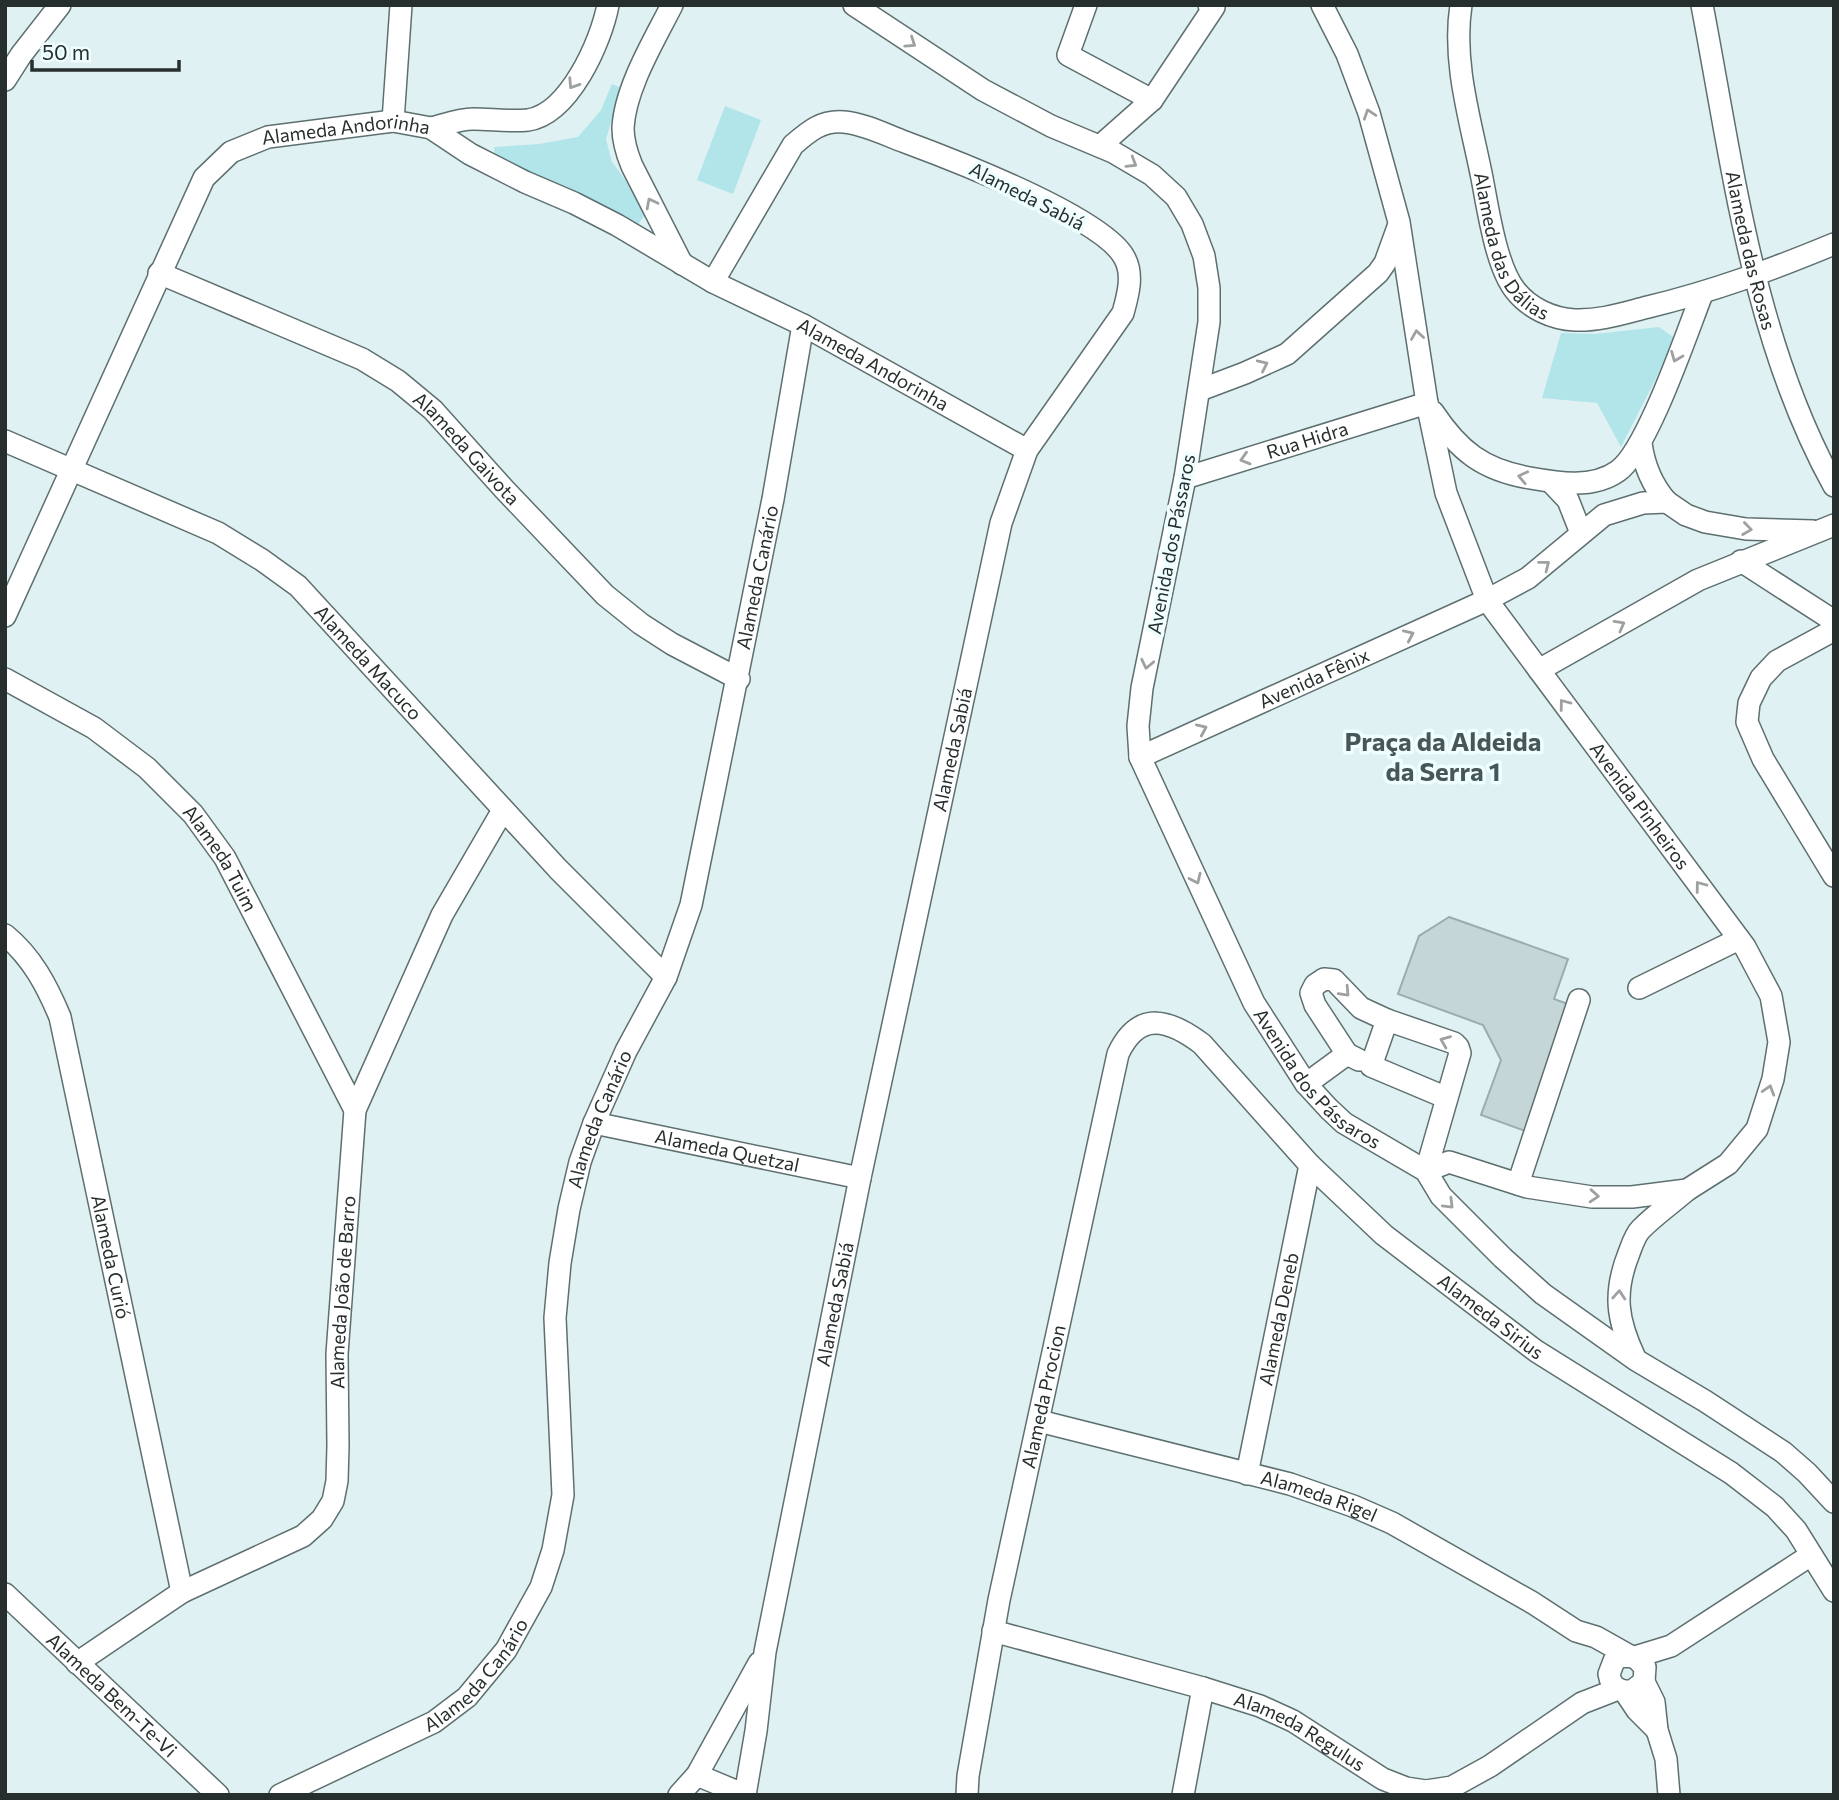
<svg xmlns="http://www.w3.org/2000/svg" width="1839" height="1800" font-family="Commissioner,sans-serif">
  <style>
    .green { fill: #b2e5e9 }
    .building { fill: #c4d6d7; stroke: #9bacae; stroke-width: 2 }
    .lines { fill: none; stroke-linecap: round; stroke-linejoin: round }
    .minor-casing { stroke: #5e6f70; stroke-width: 24 }
    .minor { stroke: #fff; stroke-width: 21 }
    .oneway { stroke: #9ea1a1 }
    .labels { text-anchor: middle; stroke-width: 7; stroke-linejoin: round; paint-order: stroke }
    .street-label { font-size: 19px; fill: #272e2e; stroke: #effeff }
    .district-label { font-size: 26px; font-weight: bold; fill: #475758; stroke: #effeff }
  </style>
  <rect width="100%" height="100%" fill="#dff1f2"/>
  <!-- green -->
  <path class="green" d="M612,84L621,88L606,139L612,162L629,185L645,215L637,226L568,187L495,159L494,147L539,144L578,137L601,110Z
    M725,106L761,120L733,194L697,180Z
    M1659,327L1676,339L1621,447L1597,403L1542,398L1561,333L1595,334Z"/>
  <!-- building -->
  <path class="building" d="M1449,917L1568,959L1554,999L1576,1007L1531,1133L1481,1115L1501,1060L1483,1025L1398,994L1419,936Z"/>
  <g class="lines">
    <defs>
      <g id="minor">
        <path d="M672,5C654,41 625,88 623,128C623,142 627,154 632,166L682,264"/>
        <path id="s1" d="M854,5L983,90L1051,126L1113,152L1152,175L1176,197L1192,224L1204,256L1209,288V322L1185,478L1142,688L1138,726L1140,757L1254,1003L1306,1084L1329,1109L1344,1123L1426,1171L1441,1196L1503,1258L1543,1294L1636,1360L1705,1401L1783,1452L1807,1473L1834,1502"/>
        <path d="M1086,5L1068,55L1152,100"/>
        <path id="s2" d="M1322,5L1347,54L1369,113L1399,222L1427,403L1446,493L1487,600L1745,947L1771,996L1779,1042L1773,1079L1757,1129L1728,1164L1687,1190L1632,1197H1592L1527,1187L1449,1162L1426,1171"/>
        <path id="s3" d="M1461,5C1452,63 1471,122 1482,178C1488,209 1496,266 1515,290C1529,308 1552,319 1575,320C1600,321 1624,313 1648,307C1714,291 1771,270 1834,244"/>
        <path id="s4" d="M1702,5C1733,167 1753,340 1834,486"/>
        <path d="M5,80L21,55L60,5"/>
        <path d="M393,121L401,5"/>
        <path d="M431,128C444,125 459,119 473,119C491,119 509,122 528,120C569,114 601,42 608,5"/>
        <path d="M1100,146L1152,100L1214,7L1209,5"/>
        <path id="s5" d="M159,273L362,359L398,381L433,410L504,489L605,595L641,624L672,644L739,679"/>
        <path d="M1200,390L1245,373L1287,354L1378,273L1385,263L1398,227"/>
        <path d="M1433,412C1459,451 1483,470 1530,478C1558,483 1593,489 1618,471C1647,451 1687,332 1702,294"/>
        <path id="s6" d="M5,441L218,533L262,560L298,586L558,869L666,977"/>
        <path d="M1641,443C1644,466 1652,485 1667,502"/>
        <path id="s7" d="M1185,478L1427,403"/>
        <path d="M1551,482L1568,500L1581,533"/>
        <path d="M1741,561L1834,621"/>
        <path id="s8" d="M5,616L204,178L231,152L268,137L393,121L431,128L470,154L525,182L574,203L617,225L713,282L803,325L1027,450"/>
        <path d="M1834,630L1777,661L1761,678L1749,703L1747,722L1763,759L1834,876"/>
        <path d="M1539,670L1698,580L1834,525"/>
        <path id="s9" d="M5,679L94,728L147,768L193,814L225,858L355,1110"/>
        <path id="s10" d="M1140,757L1487,600L1528,578L1604,515L1643,503L1667,502L1686,515L1705,522L1746,529L1813,531"/>
        <path id="s11" d="M5,935C32,957 47,986 60,1017L182,1592"/>
        <path d="M1639,988L1739,939"/>
        <path d="M1347,1054L1315,1005L1311,993L1315,985L1324,979L1334,980L1361,1008L1387,1020"/>
        <path d="M1306,1084L1347,1054L1359,1060"/>
        <path id="s12" d="M594,1123L860,1178"/>
        <path d="M1426,1171L1460,1053L1458,1047L1454,1043L1387,1020L1371,1066L1447,1098"/>
        <path d="M1518,1184L1579,1000"/>
        <path d="M1635,1358C1617,1320 1613,1293 1629,1253C1632,1245 1635,1235 1641,1229C1655,1215 1672,1203 1687,1190"/>
        <path id="s13" d="M1039,1421L1290,1484L1353,1506L1392,1523L1533,1603L1576,1631L1596,1637L1628,1655"/>
        <path id="s14" d="M1247,1474L1310,1165"/>
        <path id="s15" d="M5,1594L218,1795"/>
        <path id="s16" d="M993,1631L1203,1688L1260,1706L1293,1721L1383,1779L1406,1788L1426,1791L1452,1787L1490,1766L1582,1703L1618,1689"/>
        <path d="M1635,1657L1645,1667L1644,1682L1632,1691C1619,1692 1611,1687 1609,1674L1614,1661L1621,1656L1635,1657L1671,1646L1811,1555"/>
        <path id="s17" d="M77,1663L182,1592L303,1536L322,1519L333,1501L337,1481L338,1446L337,1354L355,1110L442,915L503,810"/>
        <path d="M1644,1682L1654,1702L1657,1730L1666,1759L1669,1795"/>
        <path d="M1625,1692L1637,1710L1657,1730"/>
        <path id="s18" d="M697,1775L745,1795L756,1731L765,1652L860,1178L1001,523L1027,450L1123,313C1128,295 1134,274 1124,257C1102,217 951,159 905,142C886,135 865,124 844,122C822,120 809,131 793,145L713,282"/>
        <path id="s19" d="M280,1795L434,1722L467,1697L506,1650L541,1587L553,1550L563,1495L555,1318L560,1263L569,1209L580,1162L594,1123L626,1051L666,977L691,905L773,499L803,325"/>
        <path d="M679,1795L697,1775L759,1663"/>
        <path id="s20" d="M967,1795L968,1776L999,1600L1118,1054C1139,1009 1170,1020 1202,1044L1310,1165L1384,1235L1536,1351L1731,1473L1775,1507L1796,1530L1834,1591"/>
        <path d="M1183,1795L1203,1688"/>
      </g>
    </defs>
    <!-- minor casing -->
    <use href="#minor" class="minor-casing"/>
    <!-- minor -->
    <use href="#minor" class="minor"/>
  </g>
  <!-- one-way arrows -->
  <defs><path id="oneway-chevron" d="M-2-3.5L2.5 0L-2 3.5" fill="none" stroke-width="1.6" stroke-linecap="round" stroke-linejoin="round" transform="scale(1.75)"/></defs>
  <g class="oneway">
    <use href="#oneway-chevron" transform="translate(911 43) rotate(34)"/>
    <use href="#oneway-chevron" transform="translate(573 84) rotate(123)"/>
    <use href="#oneway-chevron" transform="translate(1369 114) rotate(-108)"/>
    <use href="#oneway-chevron" transform="translate(1132 163) rotate(31)"/>
    <use href="#oneway-chevron" transform="translate(651 203) rotate(-117)"/>
    <use href="#oneway-chevron" transform="translate(1417 335) rotate(-99)"/>
    <use href="#oneway-chevron" transform="translate(1676 357) rotate(112)"/>
    <use href="#oneway-chevron" transform="translate(1263 365) rotate(-25)"/>
    <use href="#oneway-chevron" transform="translate(1245 459) rotate(163)"/>
    <use href="#oneway-chevron" transform="translate(1523 477) rotate(-168)"/>
    <use href="#oneway-chevron" transform="translate(1747 529) rotate(8)"/>
    <use href="#oneway-chevron" transform="translate(1545 565) rotate(-38)"/>
    <use href="#oneway-chevron" transform="translate(1620 625) rotate(-29)"/>
    <use href="#oneway-chevron" transform="translate(1409 635) rotate(-24)"/>
    <use href="#oneway-chevron" transform="translate(1147 664) rotate(102)"/>
    <use href="#oneway-chevron" transform="translate(1564 704) rotate(-127)"/>
    <use href="#oneway-chevron" transform="translate(1202 729) rotate(-24)"/>
    <use href="#oneway-chevron" transform="translate(1196 879) rotate(65)"/>
    <use href="#oneway-chevron" transform="translate(1700 886) rotate(-127)"/>
    <use href="#oneway-chevron" transform="translate(1345 992) rotate(47)"/>
    <use href="#oneway-chevron" transform="translate(1445 1041) rotate(-158)"/>
    <use href="#oneway-chevron" transform="translate(1769 1090) rotate(-73)"/>
    <use href="#oneway-chevron" transform="translate(1594 1196) rotate(4)"/>
    <use href="#oneway-chevron" transform="translate(1449 1204) rotate(45)"/>
    <use href="#oneway-chevron" transform="translate(1619 1295) rotate(-86)"/>
  </g>
  <g class="labels">
    <!-- street labels -->
    <g class="street-label">
      <text dy="7" stroke="none"><textPath href="#s8" startOffset="637">Alameda Andorinha</textPath></text>
      <text transform="translate(1027 196) rotate(27)" y="7">Alameda Sabiá</text>
      <text dy="7" stroke="none"><textPath href="#s3" startOffset="252">Alameda das Dálias</textPath></text>
      <text dy="7" stroke="none"><textPath href="#s4" startOffset="250">Alameda das Rosas</textPath></text>
      <text dy="7" stroke="none"><textPath href="#s8" startOffset="1225">Alameda Andorinha</textPath></text>
      <text dy="7" stroke="none"><textPath href="#s7" startOffset="128">Rua Hidra</textPath></text>
      <text dy="7" stroke="none"><textPath href="#s5" startOffset="359">Alameda Gaivota</textPath></text>
      <text transform="translate(1171 544) rotate(-79)" y="7">Avenida dos Pássaros</text>
      <text dy="7" stroke="none"><textPath href="#s19" startOffset="1390">Alameda Canário</textPath></text>
      <text dy="7" stroke="none"><textPath href="#s6" startOffset="432">Alameda Macuco</textPath></text>
      <text dy="7" stroke="none"><textPath href="#s10" startOffset="191">Avenida Fênix</textPath></text>
      <text dy="7" stroke="none"><textPath href="#s18" startOffset="1118">Alameda Sabiá</textPath></text>
      <text dy="7" stroke="none"><textPath href="#s2" startOffset="877">Avenida Pinheiros</textPath></text>
      <text dy="7" stroke="none"><textPath href="#s9" startOffset="285">Alameda Tuim</textPath></text>
      <text dy="7" stroke="none"><textPath href="#s1" startOffset="1321">Avenida dos Pássaros</textPath></text>
      <text dy="7" stroke="none"><textPath href="#s19" startOffset="822">Alameda Canário</textPath></text>
      <text dy="7" stroke="none"><textPath href="#s12" startOffset="136">Alameda Quetzal</textPath></text>
      <text dy="7" stroke="none"><textPath href="#s11" startOffset="345">Alameda Curió</textPath></text>
      <text dy="7" stroke="none"><textPath href="#s17" startOffset="516">Alameda João de Barro</textPath></text>
      <text dy="7" stroke="none"><textPath href="#s18" startOffset="551">Alameda Sabiá</textPath></text>
      <text dy="7" stroke="none"><textPath href="#s20" startOffset="1258">Alameda Sirius</textPath></text>
      <text dy="7" stroke="none"><textPath href="#s14" startOffset="158">Alameda Deneb</textPath></text>
      <text dy="7" stroke="none"><textPath href="#s20" startOffset="406">Alameda Procion</textPath></text>
      <text dy="7" stroke="none"><textPath href="#s13" startOffset="290">Alameda Rigel</textPath></text>
      <text dy="7" stroke="none"><textPath href="#s19" startOffset="234">Alameda Canário</textPath></text>
      <text dy="7" stroke="none"><textPath href="#s15" startOffset="147">Alameda Bem-Te-Vi</textPath></text>
      <text dy="7" stroke="none"><textPath href="#s16" startOffset="324">Alameda Regulus</textPath></text>
    </g>
    <!-- district labels -->
    <g class="district-label">
      <text x="1443" y="751">Praça da Aldeida<tspan x="1443" dy="30">da Serra 1</tspan></text>
    </g>
  </g>
  <!-- border -->
  <rect width="1839" height="1800" fill="none" stroke="#272e2e" stroke-width="14"/>
  <!-- scale -->
  <path d="M32 60v10h147v-10" fill="none" stroke="#272e2e" stroke-width="3.5"/>
  <text x="42" y="60" font-size="21" fill="#272e2e" stroke="#effeff" stroke-width="5" paint-order="stroke">50 m</text>
</svg>
